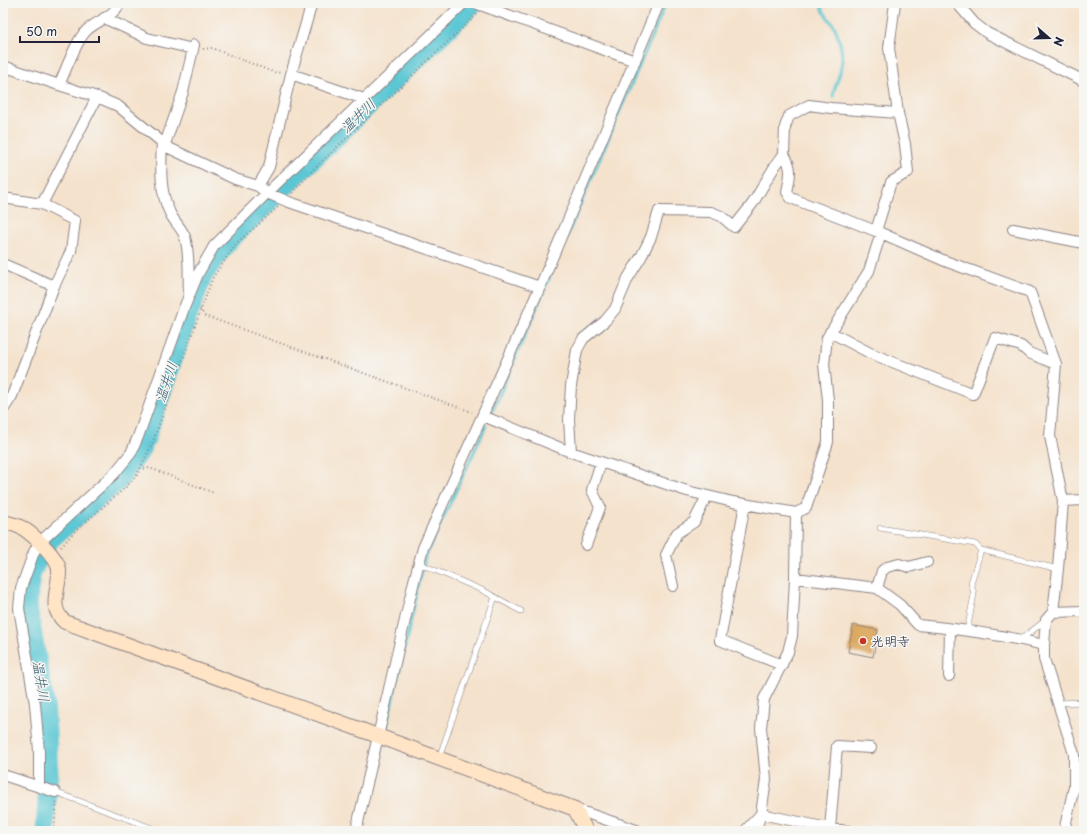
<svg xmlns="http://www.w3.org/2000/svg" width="1087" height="834" font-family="'Playpen Sans','Klee One',sans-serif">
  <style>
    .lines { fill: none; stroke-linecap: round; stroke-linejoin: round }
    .stream { stroke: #5cc7d4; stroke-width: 3 }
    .river { stroke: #5cc7d4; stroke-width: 19 }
    .building { fill: #dba85f }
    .lane-casing { stroke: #8c8284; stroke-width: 6 }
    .street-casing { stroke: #8c8284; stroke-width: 12 }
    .secondary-casing { stroke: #8c8284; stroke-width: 16 }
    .path { stroke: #8c8284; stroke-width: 2; stroke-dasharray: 1 3; stroke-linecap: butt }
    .lane { stroke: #fff; stroke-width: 5 }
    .street { stroke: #fff; stroke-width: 10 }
    .secondary { stroke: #ffe4c6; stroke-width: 14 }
    .poi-dot { fill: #c8321e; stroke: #f6f6f2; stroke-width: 1.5 }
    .labels { text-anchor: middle; stroke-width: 3; stroke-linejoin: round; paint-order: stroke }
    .poi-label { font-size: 13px; fill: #22223b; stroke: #f6f6f2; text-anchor: start }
    .water-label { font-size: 14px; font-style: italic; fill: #365c71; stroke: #f6f6f2 }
  </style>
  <rect width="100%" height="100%" fill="#f6f6f2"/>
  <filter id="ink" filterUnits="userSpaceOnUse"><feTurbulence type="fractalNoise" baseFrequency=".025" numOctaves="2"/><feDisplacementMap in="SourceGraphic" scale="8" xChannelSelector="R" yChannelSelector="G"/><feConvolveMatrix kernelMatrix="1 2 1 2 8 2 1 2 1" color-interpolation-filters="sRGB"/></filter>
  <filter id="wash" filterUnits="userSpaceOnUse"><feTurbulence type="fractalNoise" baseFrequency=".012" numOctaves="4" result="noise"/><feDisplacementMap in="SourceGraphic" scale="16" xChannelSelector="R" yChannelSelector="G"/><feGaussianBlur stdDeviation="0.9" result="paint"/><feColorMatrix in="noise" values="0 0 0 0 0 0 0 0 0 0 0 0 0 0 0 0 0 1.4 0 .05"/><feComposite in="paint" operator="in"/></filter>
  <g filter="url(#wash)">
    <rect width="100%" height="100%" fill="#f5e2cc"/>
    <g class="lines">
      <!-- stream -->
      <path class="stream" d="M820,3C823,15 832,20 836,30C839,39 843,50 842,61C842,73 834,85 833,97
        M493,410L666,3
        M386,729L425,558L433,540L486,426
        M361,831L382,747"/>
      <!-- river -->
      <path class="river" d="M45,831L49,772L47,731L45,702L28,608L29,589L32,572L40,556L50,540L118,481L138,455L146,439L186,322L203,276L214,260L229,241L475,3"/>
    </g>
    <g id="blocks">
      <!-- building -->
      <path class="building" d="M853,625L878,630L873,657L848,652Z"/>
    </g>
  </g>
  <g filter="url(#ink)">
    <use href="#blocks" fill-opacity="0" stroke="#8c8284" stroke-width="1"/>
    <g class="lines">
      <defs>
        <path id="lane" d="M880,528L975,544L981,550L1058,569
          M418,563L482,590L521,611
          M967,631L974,594L971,583L981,550
          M1020,640L1046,620
          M1057,703L1084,702
          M439,758L495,597
          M55,792L160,831"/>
        <path id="street" d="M475,3L635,61
          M957,3L974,23L987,33L1084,81
          M104,18L147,38L193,49
          M3,66L59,85C66,70 76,40 87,30C97,21 114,16 120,3
          M291,74L364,99
          M59,85L97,97L118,106L169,148L235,179L258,186L267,193L289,202L540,287
          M162,141C161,166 159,191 170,213C174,222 182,228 185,237C190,254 188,274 189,292
          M165,144L183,92L194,45
          M784,154C793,169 790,176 787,192L791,198L881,233L945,261L1030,292L1056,364L1050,436L1063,501L1058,569L1053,612L1046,620L1044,645V659L1074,754V787L1064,831
          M258,186L269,167L291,74L312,3
          M3,198L42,204L75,221L71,251L54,286L12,396L3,410
          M42,204L97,97
          M1013,229L1084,243
          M876,231L891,182L908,172L905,144L898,113L889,48L895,3
          M3,264L54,286
          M830,332L870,353L973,394L995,338L1021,346L1029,353L1056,364
          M483,416L568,451L687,491L733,502L796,513L795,578L792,636L788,652L764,699L761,728L766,779L761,814L755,831
          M571,452L569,419L571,386L577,350L583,339L605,321L615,309L628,278L641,257L651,237L659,211L711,212L721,216L734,227L753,203L775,166L784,154L785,127L789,116L809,105L831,108L898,113
          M1063,501L1084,500
          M745,504L720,640L782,665
          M796,513L806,508L828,442V400L824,364L827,338L869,271L881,233
          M586,545L600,507L592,490L601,462
          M795,578L877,588L900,605L918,625C960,629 1002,635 1044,645
          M673,586L666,555L677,533L694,522L707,496
          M877,588L882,571L887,567L899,564L909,567L927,562
          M1053,612L1084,611
          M949,676L950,629
          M3,775L55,792
          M39,786V751L35,704L19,608L21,588L34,552L39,543L114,474L131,453L138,437L184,308L198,274L214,246L267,193L464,3
          M575,809L639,831
          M830,829L837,746L871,748
          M356,831L414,581L423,548L540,287L659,3
          M745,831L761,814L828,828L848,831"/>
        <path id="secondary" d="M3,522C8,523 13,524 18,526C29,530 58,557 59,570C60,589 47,607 65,622L378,736L575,809L586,831"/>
      </defs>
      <!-- lane casing -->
      <use href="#lane" class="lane-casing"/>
      <!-- street casing -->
      <use href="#street" class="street-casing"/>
      <!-- secondary casing -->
      <use href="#secondary" class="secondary-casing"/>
      <!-- path -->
      <path class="path" d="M203,49L212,48L273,72L282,73
        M292,193L314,169L477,14
        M200,309L205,316L472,412
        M140,469L149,468L155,470L214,493
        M61,547L75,531L125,488L137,475L152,444L213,277L237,243L278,207
        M54,831L57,800"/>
      <!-- lane -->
      <use href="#lane" class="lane"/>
      <!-- street -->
      <use href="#street" class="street"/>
      <!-- secondary -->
      <use href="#secondary" class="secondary"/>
    </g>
  </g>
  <!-- markers -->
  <circle class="poi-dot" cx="863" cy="641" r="4"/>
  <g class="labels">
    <!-- poi labels -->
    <g class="poi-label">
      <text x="871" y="646">光明寺</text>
    </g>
    <!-- water labels -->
    <g class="water-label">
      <text transform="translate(358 116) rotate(-44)" y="5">温井川</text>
      <text transform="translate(166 382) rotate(-71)" y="5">温井川</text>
      <text transform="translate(41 681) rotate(81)" y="5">温井川</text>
    </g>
  </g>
  <!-- margin -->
  <rect width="1087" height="834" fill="none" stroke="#f6f6f2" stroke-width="16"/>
  <!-- north arrow -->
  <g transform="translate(1049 38) rotate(110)" stroke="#f6f6f2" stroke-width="3" paint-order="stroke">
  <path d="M0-3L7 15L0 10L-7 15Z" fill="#22223b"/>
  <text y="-6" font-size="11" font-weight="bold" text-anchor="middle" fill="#22223b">N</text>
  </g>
  <!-- scale -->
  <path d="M20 36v6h79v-6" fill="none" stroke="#22223b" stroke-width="2"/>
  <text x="26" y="36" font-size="12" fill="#22223b" stroke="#f6f6f2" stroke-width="3" paint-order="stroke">50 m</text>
</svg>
